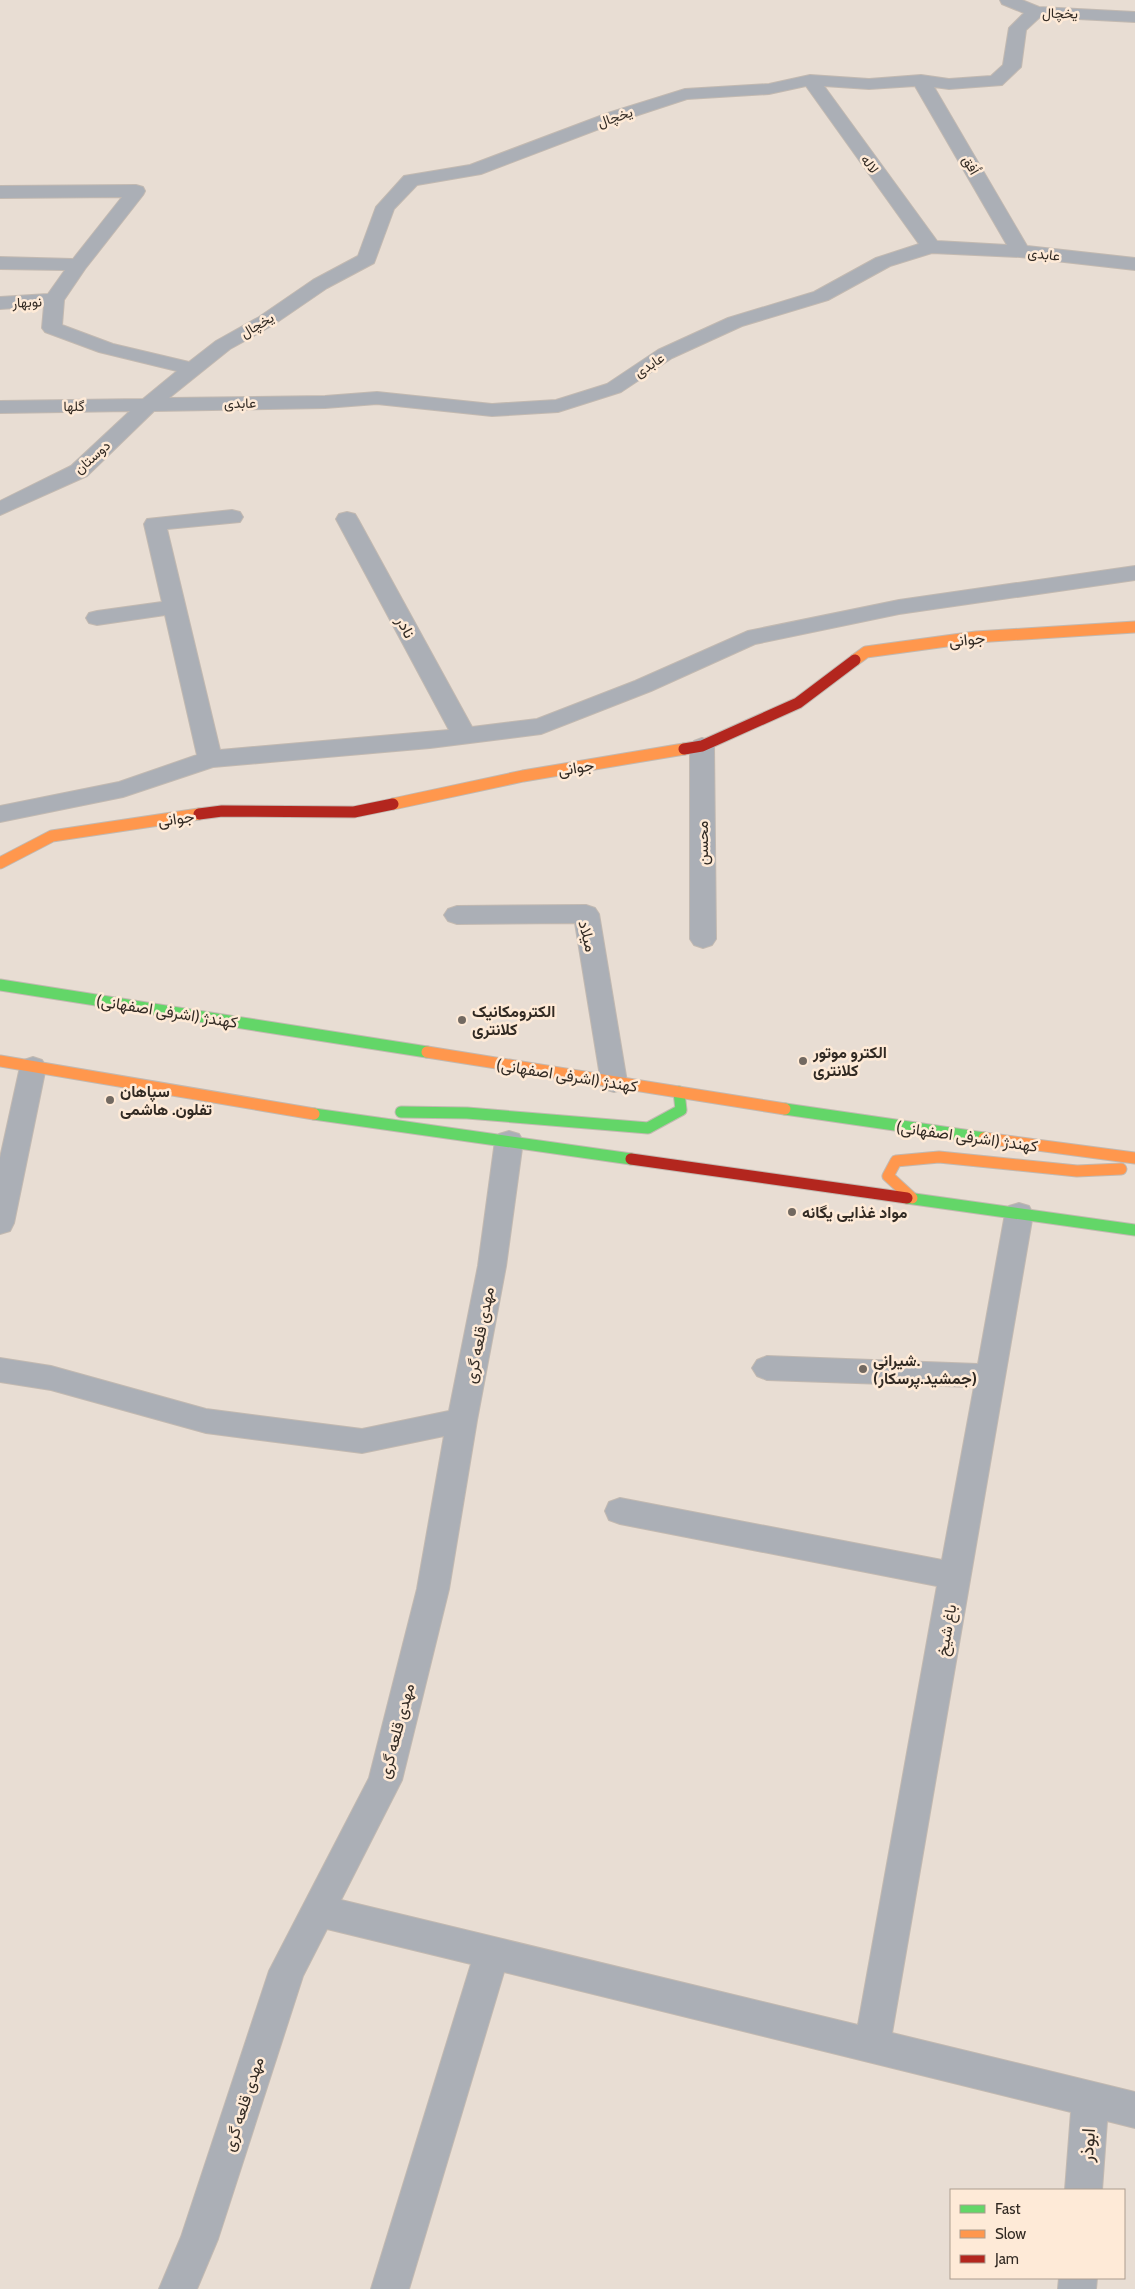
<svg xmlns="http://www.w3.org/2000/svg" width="1135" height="2289" font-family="Cabin,Vazirmatn,sans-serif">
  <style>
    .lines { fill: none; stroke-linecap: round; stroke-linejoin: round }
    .street-casing { stroke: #c2b9b1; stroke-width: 2 }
    .fast-casing { stroke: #c2b9b1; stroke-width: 13 }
    .slow-casing { stroke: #c2b9b1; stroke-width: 13 }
    .jam-casing { stroke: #c2b9b1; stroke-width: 13 }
    .street { fill: #abafb6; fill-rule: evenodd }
    .fast { stroke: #63d668; stroke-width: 11 }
    .slow { stroke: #ff974d; stroke-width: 11 }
    .jam { stroke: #b3261e; stroke-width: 11 }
    .poi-dot { fill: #726961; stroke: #feead7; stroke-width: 2 }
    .labels { text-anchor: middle; stroke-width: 5; stroke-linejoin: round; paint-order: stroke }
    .far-street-label { font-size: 14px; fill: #322a23; stroke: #feead7 }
    .street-label { font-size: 16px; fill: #322a23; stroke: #feead7 }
    .poi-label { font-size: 16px; font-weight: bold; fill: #322a23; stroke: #feead7; text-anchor: start }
    .near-street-label { font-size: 19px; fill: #322a23; stroke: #feead7 }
  </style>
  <rect width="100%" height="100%" fill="#e8ddd3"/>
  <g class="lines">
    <defs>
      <path id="street" d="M1000,0H1022L1039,7L1135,12V22L1040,17L1026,30L1021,67L1002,85L949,89L934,87L1027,246L1135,258V270L1020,257L932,253L890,266L828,300L742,326L672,358L621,392L558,412L492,416L377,404L325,408L154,411L87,476L0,515V501L71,466L130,411L0,413V401L143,399L177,371L99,352L45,332L42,328L44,306L0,309V297L48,294L65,270L0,269V257L73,259L122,197L0,198V186L136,185L143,187L145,191L143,195L85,269L64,300L62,325L113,344L189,362L216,341L259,317L313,280L358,256L376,207L404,176L470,165L608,113L685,89L769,84L810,75L869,79L921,75L949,79L991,76L1003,65L1009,28L1024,13L1002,4ZM806,86L919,244L876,258L814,292L728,318L658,350L607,384L556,400L492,404L377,392L325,396L169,398L230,349L273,325L327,288L374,263L394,209L417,185L481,174L620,121L687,99L769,94ZM824,86L869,89L915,86L1007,245L937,241Z
        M232,510L240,512L243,517L240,522L167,529L220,750L449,730L336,519L339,514L347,512L355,514L358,519L472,727L537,719L635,681L748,631L899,600L1135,566V580L899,614L755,644L651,691L541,734L430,748L213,767L123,797L0,822V806L119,782L197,755L165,615L97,625L89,623L86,618L89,613L97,611L162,602L144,524L147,519Z
        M702,738L710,741L714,746L716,939L712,945L703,948L694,945L690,939V746L694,741Z
        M586,905L595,908L599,914L627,1082L624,1089L614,1092L604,1089L601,1082L575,923L457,924L448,921L444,915L448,909L457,906Z
        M33,1057L42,1060L46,1067L14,1223L10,1231L0,1234V1158L20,1067L24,1060Z
        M509,1131L519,1134L523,1141L506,1266L477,1420L449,1589L402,1780L341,1900L858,2025L937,1586L620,1524L609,1520L605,1511L609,1502L620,1498L942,1560L974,1387L767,1380L757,1376L752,1368L757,1360L767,1356L978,1364L1005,1214L1009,1206L1019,1203L1029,1206L1033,1214L892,2033L1135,2092V2128L1107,2121L1102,2190H1065L1071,2112L504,1972L409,2289H371L471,1964L327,1929L303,1976L218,2239L197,2289H159L181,2237L269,1971L369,1778L417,1589L444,1436L362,1453L206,1433L51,1390L0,1382V1358L51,1366L206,1409L362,1429L449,1411L478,1266L495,1141L499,1134Z
        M1059,2278H1097L1096,2289H1058Z"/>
      <path id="fast" d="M0,985L427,1052
        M785,1109L984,1138
        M401,1112L467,1113L648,1128L681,1110L679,1092
        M314,1114L631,1159
        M907,1198L1135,1230"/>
      <path id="slow" d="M855,660L866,652L976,637L1135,627
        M393,804L523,776L684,749
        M0,863L52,836L199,814
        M427,1052L785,1109
        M0,1061L314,1114
        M984,1138L1135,1158
        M912,1198L888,1176L896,1161L939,1157L1077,1171L1121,1169"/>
      <path id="jam" d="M684,749L702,746L798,703L855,660
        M199,814L222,811L354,812L393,804
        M631,1159L907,1198"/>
    </defs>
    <!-- street casing -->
    <use href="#street" class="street-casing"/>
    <!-- fast casing -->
    <use href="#fast" class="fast-casing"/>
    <!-- slow casing -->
    <use href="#slow" class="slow-casing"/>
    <!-- jam casing -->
    <use href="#jam" class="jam-casing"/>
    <!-- street -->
    <use href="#street" class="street"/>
    <!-- fast -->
    <use href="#fast" class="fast"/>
    <!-- slow -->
    <use href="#slow" class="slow"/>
    <!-- jam -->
    <use href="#jam" class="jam"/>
  </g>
  <!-- markers -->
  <g class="poi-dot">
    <circle cx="462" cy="1020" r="5"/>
    <circle cx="803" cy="1061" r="5"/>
    <circle cx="110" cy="1100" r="5"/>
    <circle cx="792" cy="1212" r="5"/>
    <circle cx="863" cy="1369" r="5"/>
  </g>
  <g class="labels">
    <!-- far-street labels -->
    <g class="far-street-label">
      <text transform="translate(1060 13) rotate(1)" y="5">یخچال</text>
      <text transform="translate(615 117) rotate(-19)" y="5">یخچال</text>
      <text transform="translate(870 164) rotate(54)" y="5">لاله</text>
      <text transform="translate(971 165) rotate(60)" y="5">اُفق</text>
      <text transform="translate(1044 254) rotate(7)" y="5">عابدی</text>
      <text transform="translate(27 302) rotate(-3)" y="5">نوبهار</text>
      <text transform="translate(257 325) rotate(-30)" y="5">یخچال</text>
      <text transform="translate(649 365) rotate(-33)" y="5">عابدی</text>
      <text transform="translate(240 403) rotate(-1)" y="5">عابدی</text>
      <text transform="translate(74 406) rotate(-1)" y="5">گلها</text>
      <text transform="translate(92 457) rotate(-41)" y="5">دوستان</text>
    </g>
    <!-- street labels -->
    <g class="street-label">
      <text transform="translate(406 627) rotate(62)" y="6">نادر</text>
      <text transform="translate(967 639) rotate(-6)" y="6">جوانی</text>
      <text transform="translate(576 767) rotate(-9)" y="6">جوانی</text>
      <text transform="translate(176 818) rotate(-8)" y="6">جوانی</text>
      <text transform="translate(702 843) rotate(-90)" y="6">محسن</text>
      <text transform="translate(588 936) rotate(76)" y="6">میلاد</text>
      <text transform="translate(167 1011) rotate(9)" y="6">کهندژ (اشرفی اصفهانی)</text>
      <text transform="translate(567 1075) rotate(9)" y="6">کهندژ (اشرفی اصفهانی)</text>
      <text transform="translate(967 1136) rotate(8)" y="6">کهندژ (اشرفی اصفهانی)</text>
      <text transform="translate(479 1335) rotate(-79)" y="6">مهدی قلعه گری</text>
      <text transform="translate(946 1630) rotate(-80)" y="6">باغ شیخ</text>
      <text transform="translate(396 1731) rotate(-75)" y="6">مهدی قلعه گری</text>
      <text transform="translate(243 2104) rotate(-72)" y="6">مهدی قلعه گری</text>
    </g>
    <!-- poi labels -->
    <g class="poi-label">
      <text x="472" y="1017">الکترومکانیک<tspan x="472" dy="18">کلانتری</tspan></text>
      <text x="813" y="1058">الکترو موتور<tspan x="813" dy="18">کلانتری</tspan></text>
      <text x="120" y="1097">سپاهان<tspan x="120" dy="18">تفلون. هاشمی</tspan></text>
      <text x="802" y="1218">مواد غذایی یگانه</text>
      <text x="873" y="1366">شیرانی.<tspan x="873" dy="18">(جمشید.پرسکار)</tspan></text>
    </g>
    <!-- near-street labels -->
    <g class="near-street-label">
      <text transform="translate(1087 2145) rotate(-86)" y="7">ابوذر</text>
    </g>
  </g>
  <!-- legend -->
  <rect x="950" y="2189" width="175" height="90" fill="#feead7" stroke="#ac9d8f"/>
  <rect x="960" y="2205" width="25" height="8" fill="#63d668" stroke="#ac9d8f"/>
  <text x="995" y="2214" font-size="15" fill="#322a23">Fast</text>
  <rect x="960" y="2230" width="25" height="8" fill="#ff974d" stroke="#ac9d8f"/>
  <text x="995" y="2239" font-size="15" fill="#322a23">Slow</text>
  <rect x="960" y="2255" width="25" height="8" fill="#b3261e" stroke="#ac9d8f"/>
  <text x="995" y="2264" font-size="15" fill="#322a23">Jam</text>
</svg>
